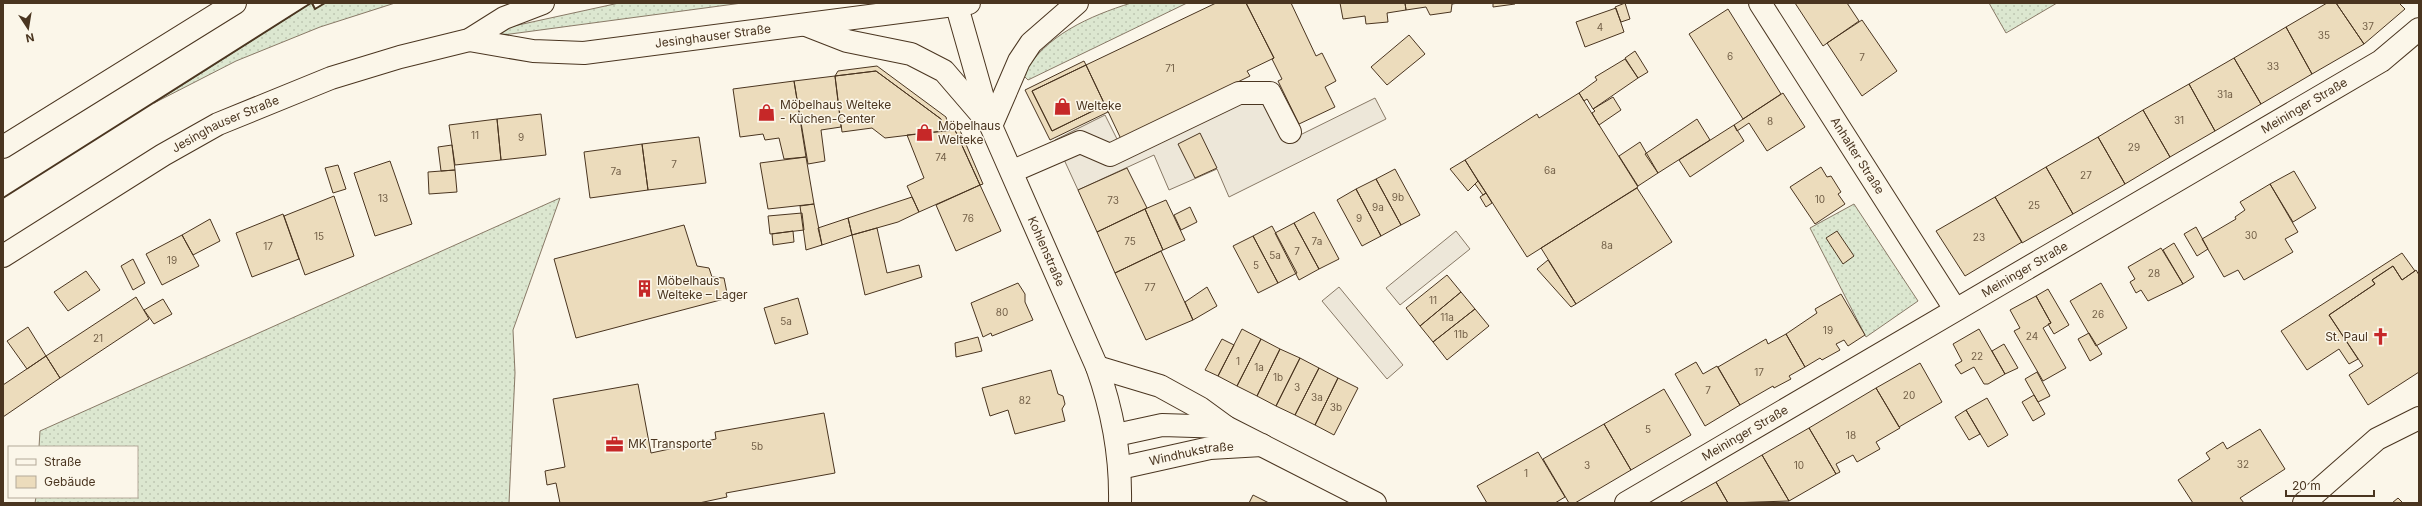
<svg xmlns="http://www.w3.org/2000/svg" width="2422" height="506" font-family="Inter,sans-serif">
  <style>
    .grass { fill: url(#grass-dots); stroke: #887966 }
    .parking { fill: #ede7d9; stroke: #887966 }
    .building { fill: #ecdcbc; stroke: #4a3520 }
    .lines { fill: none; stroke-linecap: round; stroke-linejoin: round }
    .minor-casing { stroke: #4a3520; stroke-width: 24 }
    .major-casing { stroke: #4a3520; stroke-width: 24 }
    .minor { stroke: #fbf6e9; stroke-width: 22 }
    .major { stroke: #fbf6e9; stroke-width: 22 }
    .wall { stroke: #4a3520; stroke-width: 2 }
    .labels { text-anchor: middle; stroke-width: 3; stroke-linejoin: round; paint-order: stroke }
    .number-label { font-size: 10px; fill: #725f47 }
    .street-label { font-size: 12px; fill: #4a3520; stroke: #fbf6e9 }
    .poi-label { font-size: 12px; fill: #4a3520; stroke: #fbf6e9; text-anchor: start }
  </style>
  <defs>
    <pattern id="grass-dots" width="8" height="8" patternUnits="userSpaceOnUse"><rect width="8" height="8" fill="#dce7d0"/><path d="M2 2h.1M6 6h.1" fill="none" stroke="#bec7b2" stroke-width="1.8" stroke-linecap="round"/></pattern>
  </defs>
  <rect width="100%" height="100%" fill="#fbf6e9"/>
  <!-- grass -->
  <path class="grass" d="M311,3L315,9L325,3H395L320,27L236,61L154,103Z
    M619,3H742L503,35L498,34L500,29Z
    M1131,3H1187L1028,80L1023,75C1045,35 1090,16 1131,3Z
    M1989,3H2057L2006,33Z
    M560,198L513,330L515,373L509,503H35L36,497H137V447H39L40,431Z
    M1854,204L1918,301L1866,337L1810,228Z"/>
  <!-- parking -->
  <path class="parking" d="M1271,82L1298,136L1375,98L1386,119L1229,197L1217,169L1169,190L1154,155L1078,190L1055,140L1105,115L1119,143L1193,118Z
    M1456,231L1470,249L1400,305L1386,288Z
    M1339,287L1403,365L1387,379L1322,301Z"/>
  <!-- building -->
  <path class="building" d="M1216,3H1246L1274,58L1247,71L1250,76L1121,139L1086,65Z
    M1246,3H1291L1316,56L1322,53L1336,81L1325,87L1335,107L1299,124L1278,81L1282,79L1272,59L1274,58Z
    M1340,3H1405L1406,10L1387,13L1388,22L1366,24L1365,16L1343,19Z
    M1405,3H1458L1452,4L1451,12L1430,15L1426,7L1406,10Z
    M1493,3H1515V4L1493,7Z
    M1625,3L1630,19L1621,22L1615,7Z
    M1795,3H1847L1859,21L1823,46Z
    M2327,3H2336L2364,44L2312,74L2286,27Z
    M2336,3H2399L2405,9L2364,44Z
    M1616,8L1624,32L1585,47L1576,22Z
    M1728,9L1781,94L1743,119L1689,34Z
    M1862,20L1897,71L1862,96L1827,43Z
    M2286,27L2312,74L2261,104L2234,58Z
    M1409,35L1425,54L1387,85L1371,67Z
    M1635,51L1648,72L1638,78L1625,58Z
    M2234,58L2261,104L2215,131L2189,84Z
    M1625,59L1638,78L1593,109L1587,99L1584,101L1579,93L1597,80L1595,77Z
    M1084,61L1086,65L1032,91L1052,131L1105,105L1108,112L1050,140L1025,90Z
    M1086,65L1105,105L1052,131L1032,91Z
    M877,66L946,117L949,130L943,131L941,119L876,71L835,76L838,71Z
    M876,71L941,119L943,131L885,138L872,128L842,132L835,76Z
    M835,76L841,127L821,130L825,161L808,164L794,81Z
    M794,81L806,157L784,159L779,138L765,140L763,134L740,137L733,89Z
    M2189,84L2215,131L2170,157L2143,110Z
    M1579,93L1638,187L1527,257L1465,160L1537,114L1539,118Z
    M1783,93L1805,127L1767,151L1749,123L1737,131L1734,125Z
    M1613,97L1621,110L1599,125L1592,113L1595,111L1593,109Z
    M2143,110L2170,157L2125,184L2098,137Z
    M541,114L546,155L501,160L497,119Z
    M497,119L501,160L455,165L449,125Z
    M1697,119L1710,140L1658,173L1645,154Z
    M1734,125L1744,141L1690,177L1679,160Z
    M959,128L983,184L980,185L955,130Z
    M955,130L980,185L919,212L907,186L924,178L907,135Z
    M1200,133L1217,168L1195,178L1178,144Z
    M699,137L706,183L648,190L642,144Z
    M2098,137L2125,184L2073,214L2046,167Z
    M1640,142L1658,173L1638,186L1619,156Z
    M642,144L648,190L590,198L584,152Z
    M452,145L455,170L441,171L438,147Z
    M806,157L814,204L768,209L760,163Z
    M1465,160L1478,181L1468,191L1450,169Z
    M390,161L412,224L375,236L354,173Z
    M338,165L346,189L333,193L325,168Z
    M1821,167L1827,177L1831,176L1841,192L1838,194L1845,204L1815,224L1790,187Z
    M2046,167L2073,214L2022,243L1995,197Z
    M1127,168L1147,208L1097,232L1078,190Z
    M1395,169L1420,215L1401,225L1376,179Z
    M455,170L457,192L429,194L428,172Z
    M2294,171L2316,208L2293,222L2270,184Z
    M1376,179L1401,225L1381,236L1356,189Z
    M1478,181L1486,193L1483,195L1475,184Z
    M2270,184L2298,232L2285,239L2293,252L2244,280L2238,270L2224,277L2202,239L2236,219L2235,217L2245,210L2240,202Z
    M980,185L1001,231L956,251L936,205Z
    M1637,188L1672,242L1576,304L1541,248Z
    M1356,189L1381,236L1362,246L1337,200Z
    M1486,193L1492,203L1486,207L1480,197Z
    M334,196L354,256L305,275L284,216Z
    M912,197L919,212L898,222L852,235L848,218Z
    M1995,197L2022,242L1965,276L1936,231Z
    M1166,200L1185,240L1163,250L1145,209Z
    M814,204L822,245L806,250L800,206Z
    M1190,207L1197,222L1181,230L1174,215Z
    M1145,209L1163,250L1115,273L1097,232Z
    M1314,212L1339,259L1319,269L1294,223Z
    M802,213L804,230L770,234L768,216Z
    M283,214L299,259L252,277L236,233Z
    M848,218L852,235L822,245L818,228Z
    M210,219L220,241L193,255L182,235Z
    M1294,223L1319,269L1299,280L1275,233Z
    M684,225L697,266L709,268L712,277L724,278L728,298L576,338L554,259Z
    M1272,226L1297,273L1278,283L1253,236Z
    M2196,227L2208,249L2197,256L2184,234Z
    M877,228L887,273L919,265L922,277L865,295L852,235Z
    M793,231L794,242L773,245L772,234Z
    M1837,231L1854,256L1843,264L1826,238Z
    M182,235L199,266L162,285L146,254Z
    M1253,236L1278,283L1258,293L1233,246Z
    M2174,243L2194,277L2183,284L2163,250Z
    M2161,248L2183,284L2148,301L2141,290L2136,293L2130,282L2135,279L2128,267Z
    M1161,251L1193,320L1146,340L1115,273Z
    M2402,253L2415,271L2402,280L2393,266L2372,280L2375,284L2329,315L2358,359L2349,364L2339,349L2307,370L2281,331Z
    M133,259L145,283L133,290L121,266Z
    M1548,260L1576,304L1571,307L1537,269Z
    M2393,266L2402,280L2416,270L2419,275V372L2368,405L2349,375L2363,366L2329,315L2375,284L2372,280Z
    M86,271L100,290L68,311L54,292Z
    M1447,275L1461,292L1420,326L1406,308Z
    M1018,283L1025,294V302L1033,320L992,336L991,333L983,337L971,303Z
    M2101,283L2127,328L2096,346L2070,301Z
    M1207,287L1217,306L1193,320L1185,302Z
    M2048,289L2069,325L2054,334L2048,324L2051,323L2036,296Z
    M1461,292L1475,309L1433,342L1420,326Z
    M1841,294L1865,335L1848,346L1844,340L1836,344L1840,350L1822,360L1820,358L1805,367L1786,334L1817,313L1815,309Z
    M2036,296L2051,323L2043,328L2066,368L2043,381L2014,331L2020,328L2010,310Z
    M136,297L149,319L60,378L46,356Z
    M798,298L808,334L775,344L764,308Z
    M163,299L172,314L154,324L144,310Z
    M1475,309L1489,326L1447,360L1433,342Z
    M28,327L46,356L27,369L7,341Z
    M1242,329L1261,339L1237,386L1218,376Z
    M1979,329L2005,374L1988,384H1984L1974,367L1961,374L1955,365L1962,361L1953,344Z
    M2089,333L2102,354L2090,361L2078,339Z
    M1786,334L1805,367L1789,376L1791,379L1774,388L1773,386L1740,405L1718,367L1766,339L1768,344Z
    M978,337L982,351L956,357L955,343Z
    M1222,339L1234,345L1218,376L1205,370Z
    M1261,339L1280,349L1257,396L1237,386Z
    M2004,344L2018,368L2005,374L1992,351Z
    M1280,349L1300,358L1276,406L1257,396Z
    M46,356L60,378L3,417V385Z
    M1300,358L1319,368L1295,415L1276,406Z
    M1696,362L1703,374L1717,366L1740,405L1705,426L1675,374Z
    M1920,363L1942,402L1899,427L1876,388Z
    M1319,368L1338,378L1315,425L1295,415Z
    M1051,370L1058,394L1063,396L1065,404L1062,409L1065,421L1015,434L1008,410L990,416L982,388Z
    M2037,372L2050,396L2038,402L2025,379Z
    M1338,378L1358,388L1334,435L1315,425Z
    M638,384L651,453L716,439L715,432L824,413L835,473L726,493L727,497L699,503H560L556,483L547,485L545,471L565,467L553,399Z
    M1876,388L1900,428L1876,442L1880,449L1857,462L1853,455L1836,464L1840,472L1836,474L1809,428Z
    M1664,389L1691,435L1631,470L1604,424Z
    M2034,395L2045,414L2033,421L2022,402Z
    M1987,398L2008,435L1988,447L1966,410Z
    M1966,410L1980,434L1969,440L1955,417Z
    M1604,424L1631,470L1575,503H1569L1543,459Z
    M1809,428L1836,474L1789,501L1762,455Z
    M2260,429L2285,469L2240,498L2244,503H2193L2178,480L2210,459L2206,453L2223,442L2227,449Z
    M1538,452L1565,497L1555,503H1487L1477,486Z
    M1762,455L1789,501L1728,503L1716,482Z
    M1716,482L1728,503H1679Z
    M1253,495L1269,503H1249Z
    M2398,498L2403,503H2392Z"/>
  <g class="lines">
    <defs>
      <g id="minor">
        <path id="s1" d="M1760,3L1955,309"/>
        <path d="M3,147L235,3"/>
        <path d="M1013,171L1080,142L1110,155L1239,93H1270L1290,132"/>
        <path d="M1097,367L1160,386L1200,408L1226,427L1375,503"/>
        <path d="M1116,435L1162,425L1226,427"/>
        <path id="s2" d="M1120,468L1210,448L1262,445"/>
        <path id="s3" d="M1626,503L2381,61L2419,29"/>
        <path d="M2304,503L2377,439L2419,418"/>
      </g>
      <g id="major">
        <path id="s4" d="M956,3L991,126L1097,367C1113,412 1121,455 1120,503"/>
        <path d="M806,25L847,41L911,54L944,71L987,121"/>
        <path id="s5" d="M469,40L533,51L584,53L969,3"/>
        <path d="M991,126L1019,61L1031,43L1077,3"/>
        <path id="s6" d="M3,256L163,155L218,124L331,78L400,57L469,40L504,18L543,3"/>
      </g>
    </defs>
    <!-- minor casing -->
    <use href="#minor" class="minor-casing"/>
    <!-- major casing -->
    <use href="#major" class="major-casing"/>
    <!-- minor -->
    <use href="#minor" class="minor"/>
    <!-- major -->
    <use href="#major" class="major"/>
    <!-- wall -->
    <path class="wall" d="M312,3L315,9L325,3
      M3,198L311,3"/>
  </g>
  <!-- icons -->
  <defs>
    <symbol id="shop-bare" viewBox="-9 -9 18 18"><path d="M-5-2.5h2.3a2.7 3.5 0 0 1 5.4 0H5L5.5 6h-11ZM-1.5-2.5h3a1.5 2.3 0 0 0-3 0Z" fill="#c62828" stroke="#fbf6e9" stroke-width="2.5" paint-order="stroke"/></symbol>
    <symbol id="building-bare" viewBox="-9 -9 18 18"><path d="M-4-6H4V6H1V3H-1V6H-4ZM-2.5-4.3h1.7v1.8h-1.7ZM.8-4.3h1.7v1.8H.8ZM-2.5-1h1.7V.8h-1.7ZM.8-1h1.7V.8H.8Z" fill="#c62828" stroke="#fbf6e9" stroke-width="2.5" paint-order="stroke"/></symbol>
    <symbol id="church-bare" viewBox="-9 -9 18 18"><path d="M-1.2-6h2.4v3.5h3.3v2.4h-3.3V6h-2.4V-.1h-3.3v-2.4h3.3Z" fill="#c62828" stroke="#fbf6e9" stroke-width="2.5" paint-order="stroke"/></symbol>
    <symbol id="office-bare" viewBox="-9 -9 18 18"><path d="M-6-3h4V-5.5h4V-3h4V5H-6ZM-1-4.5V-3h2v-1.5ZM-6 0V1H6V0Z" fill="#c62828" stroke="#fbf6e9" stroke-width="2.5" paint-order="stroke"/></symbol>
  </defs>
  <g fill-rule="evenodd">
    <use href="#shop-bare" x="1050" y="94" width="25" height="25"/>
    <use href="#shop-bare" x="754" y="100" width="25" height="25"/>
    <use href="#shop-bare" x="912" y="120" width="25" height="25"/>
    <use href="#building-bare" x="632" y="276" width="25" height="25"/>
    <use href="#church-bare" x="2368" y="324" width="25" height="25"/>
    <use href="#office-bare" x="602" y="432" width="25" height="25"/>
  </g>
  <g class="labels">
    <!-- number labels -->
    <g class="number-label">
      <text x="2368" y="30">37</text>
      <text x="1600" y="31">4</text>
      <text x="2324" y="39">35</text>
      <text x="1730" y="60">6</text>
      <text x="1862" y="61">7</text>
      <text x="2273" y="70">33</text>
      <text x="1170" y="72">71</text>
      <text x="2225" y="98">31a</text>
      <text x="2179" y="124">31</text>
      <text x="1770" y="125">8</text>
      <text x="475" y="139">11</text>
      <text x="521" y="141">9</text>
      <text x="2134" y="151">29</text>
      <text x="941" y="161">74</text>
      <text x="674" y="168">7</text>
      <text x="1550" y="174">6a</text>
      <text x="616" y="175">7a</text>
      <text x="2086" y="179">27</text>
      <text x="1398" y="201">9b</text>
      <text x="383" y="202">13</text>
      <text x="1820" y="203">10</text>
      <text x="1113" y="204">73</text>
      <text x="2034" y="209">25</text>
      <text x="1378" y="211">9a</text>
      <text x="968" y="222">76</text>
      <text x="1359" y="222">9</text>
      <text x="2251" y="239">30</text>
      <text x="319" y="240">15</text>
      <text x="1979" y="241">23</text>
      <text x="1130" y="245">75</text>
      <text x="1317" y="245">7a</text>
      <text x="1607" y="249">8a</text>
      <text x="268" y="250">17</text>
      <text x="1297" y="255">7</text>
      <text x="1275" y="259">5a</text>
      <text x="172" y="264">19</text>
      <text x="1256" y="269">5</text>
      <text x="2154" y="277">28</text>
      <text x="1150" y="291">77</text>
      <text x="1433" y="304">11</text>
      <text x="1002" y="316">80</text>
      <text x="2098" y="318">26</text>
      <text x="1447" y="321">11a</text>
      <text x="786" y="325">5a</text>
      <text x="1828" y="334">19</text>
      <text x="1461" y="338">11b</text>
      <text x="2032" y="340">24</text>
      <text x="98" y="342">21</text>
      <text x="1977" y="360">22</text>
      <text x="1238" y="365">1</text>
      <text x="1259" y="371">1a</text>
      <text x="1759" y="376">17</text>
      <text x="1278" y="381">1b</text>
      <text x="1297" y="391">3</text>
      <text x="1708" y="394">7</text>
      <text x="1909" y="399">20</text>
      <text x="1317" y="401">3a</text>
      <text x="1025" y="404">82</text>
      <text x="1336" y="411">3b</text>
      <text x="1648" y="433">5</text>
      <text x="1851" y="439">18</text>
      <text x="757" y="450">5b</text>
      <text x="2243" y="468">32</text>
      <text x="1587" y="469">3</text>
      <text x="1799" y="469">10</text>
      <text x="1526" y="477">1</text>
    </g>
    <!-- street labels -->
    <g class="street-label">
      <text dy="4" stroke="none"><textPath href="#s5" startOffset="246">Jesinghauser Straße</textPath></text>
      <text dy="4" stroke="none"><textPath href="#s3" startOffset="786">Meininger Straße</textPath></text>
      <text dy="4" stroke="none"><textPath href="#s6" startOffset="259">Jesinghauser Straße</textPath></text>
      <text dy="4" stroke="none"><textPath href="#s1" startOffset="181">Anhalter Straße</textPath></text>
      <text dy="4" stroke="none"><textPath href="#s4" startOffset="265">Kohlenstraße</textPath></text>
      <text dy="4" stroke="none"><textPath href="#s3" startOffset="462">Meininger Straße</textPath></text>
      <text dy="4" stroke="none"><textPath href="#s3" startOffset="138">Meininger Straße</textPath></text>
      <text dy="4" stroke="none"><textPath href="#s2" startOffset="73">Windhukstraße</textPath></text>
    </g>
    <!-- poi labels -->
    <g class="poi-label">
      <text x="780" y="109">Möbelhaus Welteke<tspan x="780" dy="14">- Küchen-Center</tspan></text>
      <text x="1076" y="110">Welteke</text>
      <text x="938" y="130">Möbelhaus<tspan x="938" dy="14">Welteke</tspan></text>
      <text x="657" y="285">Möbelhaus<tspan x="657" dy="14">Welteke – Lager</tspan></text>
      <text x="2368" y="341" text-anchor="end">St. Paul</text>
      <text x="628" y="448">MK Transporte</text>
    </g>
  </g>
  <!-- border -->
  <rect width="2422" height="506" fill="none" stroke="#4a3520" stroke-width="8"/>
  <!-- legend -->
  <rect x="8" y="446" width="130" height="52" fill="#fbf6e9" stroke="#b4a999"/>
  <rect x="16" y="459" width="20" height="6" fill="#fbf6e9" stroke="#b4a999"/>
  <text x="44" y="466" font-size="12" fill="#4a3520">Straße</text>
  <rect x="16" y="476" width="20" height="12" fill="#ecdcbc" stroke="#b4a999"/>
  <text x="44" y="486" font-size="12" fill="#4a3520">Gebäude</text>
  <!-- north arrow -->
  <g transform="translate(28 28) rotate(168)" stroke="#fbf6e9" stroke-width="3" paint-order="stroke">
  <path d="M0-3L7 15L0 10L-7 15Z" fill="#4a3520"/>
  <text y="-6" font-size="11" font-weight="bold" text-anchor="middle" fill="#4a3520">N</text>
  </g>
  <!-- scale -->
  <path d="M2286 490v6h88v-6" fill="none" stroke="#4a3520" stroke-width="2"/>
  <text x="2292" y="490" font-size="12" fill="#4a3520" stroke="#fbf6e9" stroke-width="3" paint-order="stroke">20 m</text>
</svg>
